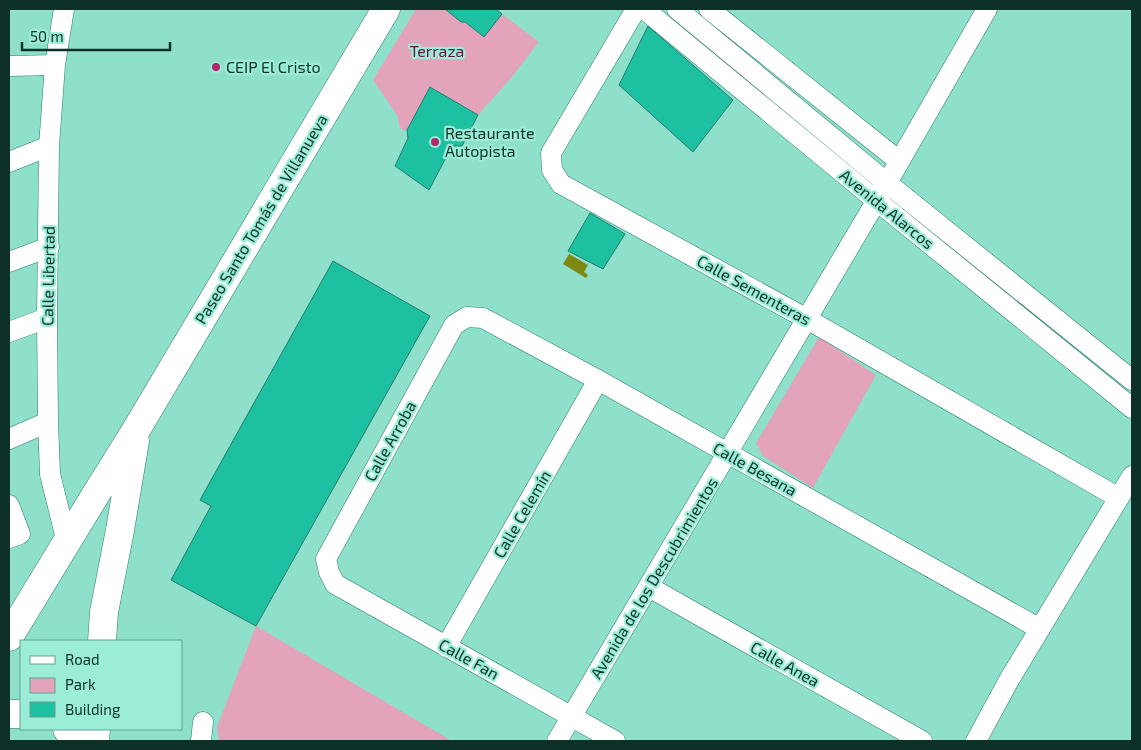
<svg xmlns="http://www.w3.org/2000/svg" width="1141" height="750" font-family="'Exo 2',sans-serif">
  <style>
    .green { fill: #e3a4bb }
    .water { fill: #7d8812 }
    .building { fill: #1ec0a2; stroke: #257b69 }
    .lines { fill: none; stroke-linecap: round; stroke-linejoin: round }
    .street-casing { stroke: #277d6a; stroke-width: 21 }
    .secondary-casing { stroke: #277d6a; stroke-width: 29 }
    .street { stroke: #fff; stroke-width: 20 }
    .secondary { stroke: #fff; stroke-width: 28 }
    .poi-dot { fill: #b0286b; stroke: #9bedd8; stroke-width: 2 }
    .labels { text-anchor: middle; stroke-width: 4.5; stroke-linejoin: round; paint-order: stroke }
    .park-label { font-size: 16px; fill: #6a0f3d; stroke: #9bedd8 }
    .poi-label { font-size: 16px; fill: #0d3129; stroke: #9bedd8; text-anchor: start }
    .street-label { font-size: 16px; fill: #0d3129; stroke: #9bedd8 }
  </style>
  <rect width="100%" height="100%" fill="#8ee0cb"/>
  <!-- green -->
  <path class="green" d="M416,9H445L461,22H465L484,37L502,14L539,42L512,77L478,115L430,87L407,130H403L400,128L397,115L373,80Z
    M819,337L876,375L813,488L763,456L756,443Z
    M256,626L452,741H219L217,727Z"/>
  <!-- water -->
  <path class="water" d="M569,254L588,265L584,272L588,275L586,278L563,264Z"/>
  <!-- building -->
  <path class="building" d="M445,9H496L502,14L484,37L465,22H461Z
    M648,26L733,100L693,152L619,85Z
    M430,87L478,115L462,146H452L429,190L395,166L408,138L407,130Z
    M590,213L625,234L603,269L568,251Z
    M333,261L430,316L256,626L171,580L211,506L200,500Z"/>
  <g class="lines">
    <defs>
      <path id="street" d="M64,9L55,65L49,146L47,318L48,422L50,474L67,543
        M636,9L551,153L552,170L561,184L807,319L1119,498
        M644,9L877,201L1132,408
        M677,9L887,183L1132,380
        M709,9L899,161
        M9,66L55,65
        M9,162L49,146
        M9,262L49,247
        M9,332L47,318
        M9,439L48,422
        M9,505L20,534L9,538
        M649,587L922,741
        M446,647L598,380
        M201,741L203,722
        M557,741L887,183L987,9
        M615,741L335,584L329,572L326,559L454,325L467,317L483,318L598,380L1040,629
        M976,741L1009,680L1132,476"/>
      <path id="secondary" d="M9,637L96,494L136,430L386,9
        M102,641L104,612L120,530L135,441
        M9,714H21
        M67,729L76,741
        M95,741L96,729"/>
    </defs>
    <!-- street casing -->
    <use href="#street" class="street-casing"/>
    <!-- secondary casing -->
    <use href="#secondary" class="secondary-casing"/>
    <!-- street -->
    <use href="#street" class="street"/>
    <!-- secondary -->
    <use href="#secondary" class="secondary"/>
  </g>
  <!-- markers -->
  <g class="poi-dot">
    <circle cx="216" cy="67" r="5"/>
    <circle cx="435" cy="142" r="5"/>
  </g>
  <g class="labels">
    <!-- park labels -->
    <g class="park-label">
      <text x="437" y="57">Terraza</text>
    </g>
    <!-- poi labels -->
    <g class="poi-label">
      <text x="226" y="73">CEIP El Cristo</text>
      <text x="445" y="139">Restaurante<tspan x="445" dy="18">Autopista</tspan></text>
    </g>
    <!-- street labels -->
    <g class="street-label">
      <text transform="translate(887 209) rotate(39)" y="6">Avenida Alarcos</text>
      <text transform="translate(261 219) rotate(-59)" y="6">Paseo Santo Tomás de Villanueva</text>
      <text transform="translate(48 276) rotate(-89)" y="6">Calle Libertad</text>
      <text transform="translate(754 290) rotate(29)" y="6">Calle Sementeras</text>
      <text transform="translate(390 441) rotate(-61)" y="6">Calle Arroba</text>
      <text transform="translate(755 469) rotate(29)" y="6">Calle Besana</text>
      <text transform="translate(522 514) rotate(-60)" y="6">Calle Celemín</text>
      <text transform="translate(654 578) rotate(-59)" y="6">Avenida de los Descubrimientos</text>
      <text transform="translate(469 659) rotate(29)" y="6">Calle Fan</text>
      <text transform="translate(785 664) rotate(29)" y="6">Calle Anea</text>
    </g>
  </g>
  <!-- border -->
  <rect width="1141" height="750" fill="none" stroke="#0d3129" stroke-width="20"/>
  <!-- legend -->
  <rect x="20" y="640" width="162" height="90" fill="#9bedd8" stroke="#62a292"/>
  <rect x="30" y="656" width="25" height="8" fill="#ffffff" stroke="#62a292"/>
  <text x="65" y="665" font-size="15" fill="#0d3129">Road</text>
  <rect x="30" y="678" width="25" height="15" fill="#e3a4bb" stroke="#62a292"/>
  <text x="65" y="690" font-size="15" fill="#0d3129">Park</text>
  <rect x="30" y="702" width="25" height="15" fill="#1ec0a2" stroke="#62a292"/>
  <text x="65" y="715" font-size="15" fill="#0d3129">Building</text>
  <!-- scale -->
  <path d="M22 42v8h148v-8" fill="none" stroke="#0d3129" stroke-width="2.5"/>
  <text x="30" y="42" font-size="15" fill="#0d3129" stroke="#9bedd8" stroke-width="4" paint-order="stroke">50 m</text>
</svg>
